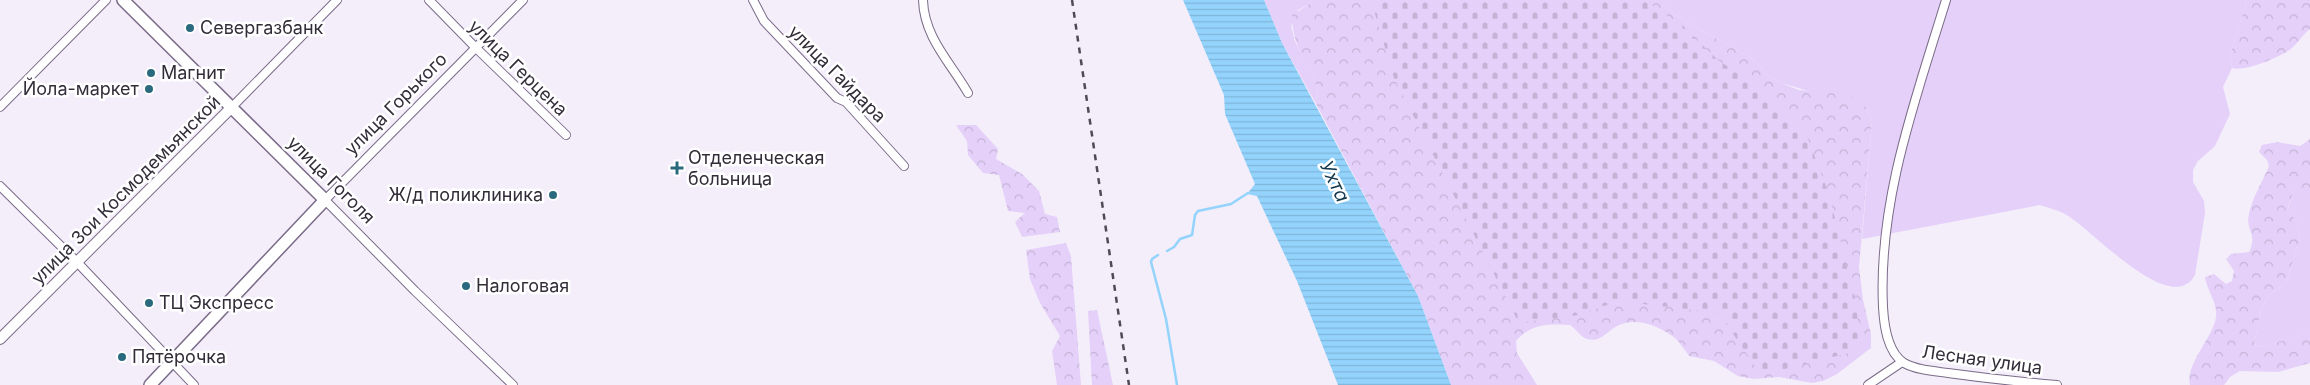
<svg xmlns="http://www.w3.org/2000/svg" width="2310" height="385" font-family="Inter,sans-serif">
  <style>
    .grass { fill: #e5d0f9 }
    .forest { fill: url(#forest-crowns) }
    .cemetery { fill: url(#cemetery-stones) }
    .water { fill: url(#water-rules) }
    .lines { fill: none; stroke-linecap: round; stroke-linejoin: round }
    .stream { stroke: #93d3fc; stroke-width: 2.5 }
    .minor-casing { stroke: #7a6b88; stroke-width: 10 }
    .tertiary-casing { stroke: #7a6b88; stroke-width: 12 }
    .secondary-casing { stroke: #7a6b88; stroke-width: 14 }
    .minor { stroke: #fff; stroke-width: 8 }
    .tertiary { stroke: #fff; stroke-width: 10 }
    .secondary { stroke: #fff; stroke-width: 11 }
    .rail { stroke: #504a56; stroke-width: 2.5; stroke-dasharray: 6 6; stroke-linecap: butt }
    .poi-dot { fill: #2a6a7f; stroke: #fff; stroke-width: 2 }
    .labels { text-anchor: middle; stroke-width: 5; stroke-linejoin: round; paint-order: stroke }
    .poi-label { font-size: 18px; fill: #332d39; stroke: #fff; text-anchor: start }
    .street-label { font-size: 18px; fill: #332d39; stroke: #fff }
    .water-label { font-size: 19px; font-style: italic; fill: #15394e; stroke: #fff }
  </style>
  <defs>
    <pattern id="forest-crowns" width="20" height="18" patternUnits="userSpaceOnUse" patternTransform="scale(1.25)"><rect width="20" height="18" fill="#e5d0f9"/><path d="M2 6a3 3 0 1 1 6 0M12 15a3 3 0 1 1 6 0" fill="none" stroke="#c5b3d6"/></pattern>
    <pattern id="cemetery-stones" width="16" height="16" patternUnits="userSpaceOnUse" patternTransform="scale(1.25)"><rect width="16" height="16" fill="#e5d0f9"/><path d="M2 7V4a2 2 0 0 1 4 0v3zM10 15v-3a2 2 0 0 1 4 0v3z" fill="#c5b3d6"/></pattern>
    <pattern id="water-rules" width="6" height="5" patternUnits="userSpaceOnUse" patternTransform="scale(1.25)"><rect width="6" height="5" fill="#93d3fc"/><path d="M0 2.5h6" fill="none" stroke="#7fb5d9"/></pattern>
  </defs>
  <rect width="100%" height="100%" fill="#f4eefb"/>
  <!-- grass -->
  <path class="grass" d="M1264,0H1311L1308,5L1298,10L1291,26L1295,41L1317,87L1318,95L1315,102L1282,43Z
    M1654,0H2247L2230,56L2232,68L2223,87L2230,114L2215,146L2198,161L2193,170V182L2204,201L2205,213L2195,275C2171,319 2090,227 2065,214C2058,210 2048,208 2040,205L1862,239L1872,121L1867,108L1781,83L1768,75L1751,58L1683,20Z
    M2307,188L2310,189V330L2306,334L2261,347L2254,344L2261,309L2270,294L2286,283L2300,239L2297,224L2288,209L2293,192Z"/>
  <!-- forest -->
  <path class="forest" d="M1311,0H1654L1683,20L1751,58L1768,75L1781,83L1799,90L1841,93L1856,98L1867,108L1872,121L1859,267L1863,300L1871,334V348L1837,374L1823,381L1812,383L1779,377L1754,379L1738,376L1714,361L1689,356C1685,350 1680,343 1675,338C1660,326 1635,316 1617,326C1607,331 1601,343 1587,339C1582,338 1575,328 1570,325C1548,324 1532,323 1516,341L1517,353L1537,385H1451L1418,296L1315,102L1318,95L1317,87C1307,65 1291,41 1292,15L1308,5Z
    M2247,0H2310V29C2303,34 2298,43 2291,49C2280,57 2245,72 2232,68L2230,56Z
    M956,125H976L998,149L996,159L1022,174L1039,191L1045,214L1057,217L1060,232L1022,237L1015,222L1025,213L1008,211L999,175L983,173L968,155L967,141Z
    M2310,139V189L2293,192L2288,208L2297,224L2300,239L2286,283L2270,294L2261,309L2254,344L2261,347L2305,334L2310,330V363L2278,372L2240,371L2230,377L2224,385H2190C2185,364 2213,338 2216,317C2218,303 2207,291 2205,277L2214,274L2226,284L2232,281L2234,271L2226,259L2231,254L2249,252C2258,233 2245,231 2249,214C2252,198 2263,181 2269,166L2267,160L2259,152L2262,145L2277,142L2300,146Z
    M1066,243L1071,256L1081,385H1057L1052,351L1060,336L1040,303L1030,279L1026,250Z
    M1097,310L1113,385H1092L1088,311Z"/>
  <!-- cemetery -->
  <path class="cemetery" d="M1371,0H1645L1682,26L1719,61L1745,77L1787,112L1806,134L1829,194L1856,304L1861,350L1761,375L1719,313L1618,301L1578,315L1519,323L1394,78Z"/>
  <!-- water -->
  <path class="water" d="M1183,0H1264L1282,43L1418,296L1451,385H1338L1297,281L1257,196L1247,194L1255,184L1225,114L1224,95Z"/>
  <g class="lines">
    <!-- stream -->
    <path class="stream" d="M1167,251L1174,247L1180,239L1192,235L1195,215L1198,211L1231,204L1248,193
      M1158,255L1152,259L1151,262L1166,319L1177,385"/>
    <defs>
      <path id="minor" d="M429,0L476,48L566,135
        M753,0L764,21L837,98L846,102L904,166
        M923,0C924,37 950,62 968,93
        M1946,0C1915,101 1878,201 1883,307C1884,325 1887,352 1904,363C1917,370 1933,371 1948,373C1984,378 2021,382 2057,385
        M233,106L337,0
        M0,107L106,0
        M0,186L76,261L194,385
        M513,385L415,291L325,200L523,0
        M1868,385L1902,362"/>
      <path id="tertiary" d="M0,339L233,106"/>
      <path id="secondary" d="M123,0L325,200L150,385"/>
    </defs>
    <!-- minor casing -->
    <use href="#minor" class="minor-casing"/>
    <!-- tertiary casing -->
    <use href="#tertiary" class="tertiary-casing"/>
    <!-- secondary casing -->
    <use href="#secondary" class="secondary-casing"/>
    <!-- minor -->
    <use href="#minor" class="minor"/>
    <!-- tertiary -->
    <use href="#tertiary" class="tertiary"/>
    <!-- secondary -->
    <use href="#secondary" class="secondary"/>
    <!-- rail -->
    <path class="rail" d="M1072,0L1129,385"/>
  </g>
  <!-- markers -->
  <g class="poi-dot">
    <circle cx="190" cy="28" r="5"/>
    <circle cx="151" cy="73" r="5"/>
    <circle cx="149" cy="89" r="5"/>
    <path d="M674.5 160.5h5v5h5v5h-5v5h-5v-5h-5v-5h5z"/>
    <circle cx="553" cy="195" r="5"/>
    <circle cx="466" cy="286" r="5"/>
    <circle cx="149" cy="303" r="5"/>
    <circle cx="122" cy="357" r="5"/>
  </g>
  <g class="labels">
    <!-- poi labels -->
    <g class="poi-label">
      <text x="200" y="34">Севергазбанк</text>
      <text x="161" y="79">Магнит</text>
      <text x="139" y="95" text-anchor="end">Йола-маркет</text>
      <text x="688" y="164">Отделенческая<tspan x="688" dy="21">больница</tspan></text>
      <text x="543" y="201" text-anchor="end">Ж/д поликлиника</text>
      <text x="476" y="292">Налоговая</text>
      <text x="159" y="309">ТЦ Экспресс</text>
      <text x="132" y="363">Пятёрочка</text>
    </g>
    <!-- street labels -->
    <g class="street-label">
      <text transform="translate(518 68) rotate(44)" y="6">улица Герцена</text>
      <text transform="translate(837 74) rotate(45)" y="6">улица Гайдара</text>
      <text transform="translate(396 104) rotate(-45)" y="6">улица Горького</text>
      <text transform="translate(331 180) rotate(45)" y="6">улица Гоголя</text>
      <text transform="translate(126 190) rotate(-45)" y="6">улица Зои Космодемьянской</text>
      <text transform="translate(1982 360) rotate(8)" y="6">Лесная улица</text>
    </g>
    <!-- water labels -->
    <g class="water-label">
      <text transform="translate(1335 181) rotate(64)" y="7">Ухта</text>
    </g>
  </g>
</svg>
